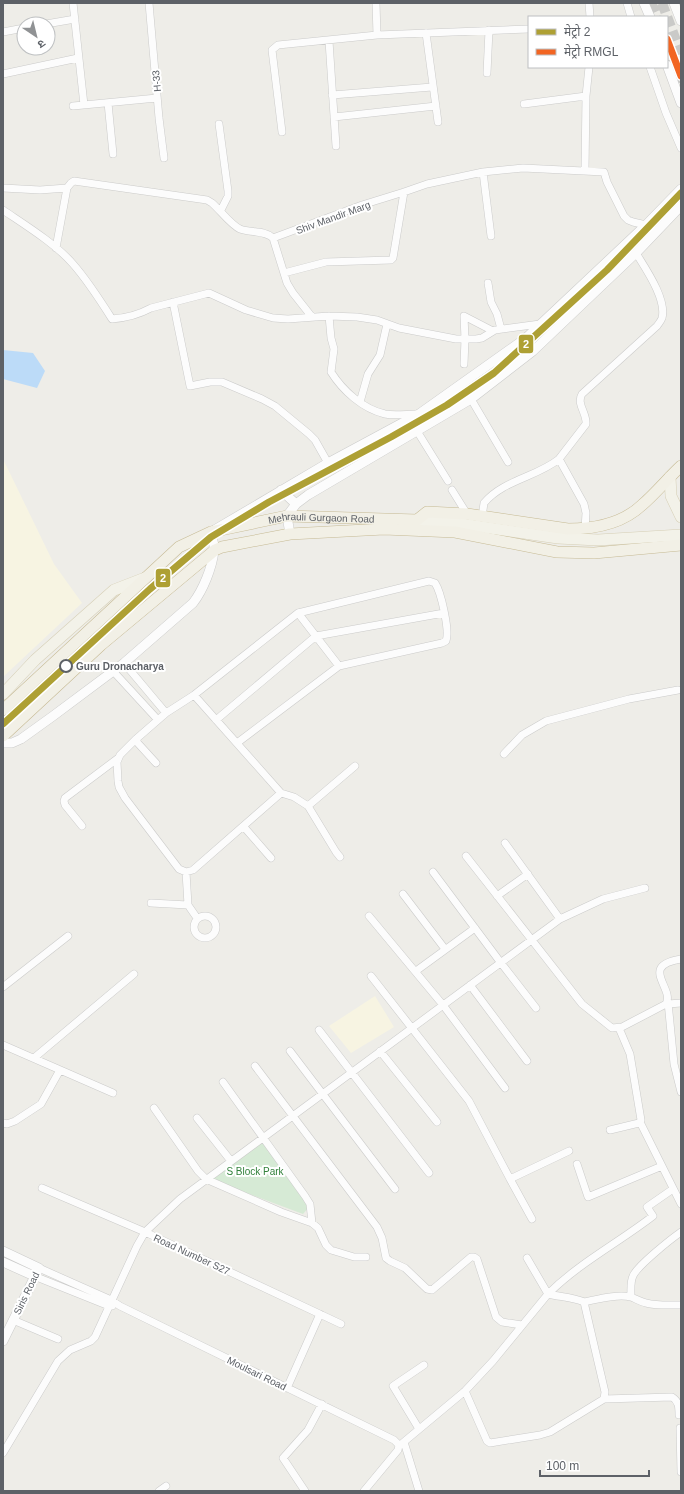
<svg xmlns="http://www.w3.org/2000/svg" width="684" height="1494" font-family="Arial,'Noto Sans Devanagari',sans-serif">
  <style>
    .commercial { fill: #f7f4e2 }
    .green { fill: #d6ead5 }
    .water { fill: #bcdbf8 }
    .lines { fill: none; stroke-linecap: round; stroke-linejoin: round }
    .secondary-tunnel { stroke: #cacac8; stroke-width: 10; stroke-dasharray: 10 5; stroke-linecap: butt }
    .minor-casing { stroke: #cbcbca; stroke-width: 8 }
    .tertiary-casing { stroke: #cbcbca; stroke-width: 10 }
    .primary-casing { stroke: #d6cfb6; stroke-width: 12 }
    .trunk-casing { stroke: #c6ba94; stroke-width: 12 }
    .minor { stroke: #fcfcfc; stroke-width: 7 }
    .tertiary { stroke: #fcfcfc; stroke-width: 9 }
    .primary { stroke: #f3f2e9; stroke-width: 11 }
    .trunk { stroke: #f2f0e6; stroke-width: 11 }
    .metro-1-casing { stroke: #fff; stroke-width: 10 }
    .metro-2-casing { stroke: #fff; stroke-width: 10 }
    .metro-1 { stroke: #aea034; stroke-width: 7 }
    .metro-2 { stroke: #f26522; stroke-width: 7 }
    .stop-dot { fill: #fff; stroke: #5d6167; stroke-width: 2 }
    .labels { text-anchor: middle; stroke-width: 4; stroke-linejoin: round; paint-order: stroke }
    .street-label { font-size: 10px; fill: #5d6167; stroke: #fff }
    .stop-label { font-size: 10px; font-weight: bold; fill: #5d6167; stroke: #fff; text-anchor: start }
    .park-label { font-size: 10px; fill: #32813b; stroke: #fff }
    .line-badge { stroke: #fff; stroke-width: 1.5 }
    .badge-label { font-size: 11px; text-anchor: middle; font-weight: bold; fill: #fff }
  </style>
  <rect width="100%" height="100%" fill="#eeede8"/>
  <!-- commercial -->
  <path class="commercial" d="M3,459L54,564L82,603L3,677Z
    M375,996L394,1027L351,1053L329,1026Z"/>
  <!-- green -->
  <path class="green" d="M260,1138L310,1206L303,1214L204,1177Z"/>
  <!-- water -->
  <path class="water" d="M3,350L33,353L45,371L37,388L3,379Z"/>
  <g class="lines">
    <!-- secondary-tunnel -->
    <path class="secondary-tunnel" d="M651,3L657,17
      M662,3L681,54
      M667,45L681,84"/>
    <defs>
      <path id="minor" d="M73,3L84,105
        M149,3L159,118L164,158
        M376,3L377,35
        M589,3L590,17
        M627,3L631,17
        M46,24L75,19
        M3,32L24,28
        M426,33L438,122
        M329,41L336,146
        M650,67L666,113L681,148
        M487,73L489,30
        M3,74L78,58
        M332,95L432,87
        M108,103L113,154
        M524,104L586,96
        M73,106L157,98
        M334,117L436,106
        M219,124L228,191V196L221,210
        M282,132L272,50L278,45L377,35L529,29
        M585,170L586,96L589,67
        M483,172L491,236
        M3,188L40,190L67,188
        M3,210C25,225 56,244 73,264C88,281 100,300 112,319C126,318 138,315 151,308L209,293L246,310L273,318L288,319L329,316L357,317L377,320L399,328L456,339H476L482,338L495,330L540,324
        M273,238L362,205L404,192L427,184L483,172L523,168L604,172L607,182L624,216L628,220L633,222L646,225L656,232
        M56,248L67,188L71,183L74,181L207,200L212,203C220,210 231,225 240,229C250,233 265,230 273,238L287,283L293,293L312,317
        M284,273L326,262L391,260L393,258L404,192
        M488,283L491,302L497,314L501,329
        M173,302L190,386L210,382H222L262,399L275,406L309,434L315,440L328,463
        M329,316L331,338L334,349L331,372C343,391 363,409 385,414C395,416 407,414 417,414
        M464,364L465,339L464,316L493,331
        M471,399L508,462
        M360,402L368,374L380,355L387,324
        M417,431L448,481
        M452,490L467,514
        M482,517L484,503C503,480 537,477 559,459
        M585,529L586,513L584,504L559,459L586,424C587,413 576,404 582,394L657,326C659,323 661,321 662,318C667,299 645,268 636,253
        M298,613L339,666
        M124,663L166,713
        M113,671L158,720
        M194,695L281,793L294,797L308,806L336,852L340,857
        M216,720L316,636L444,613
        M135,740L156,763
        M237,743L339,666L442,643L446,641C450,631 441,592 435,583L429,581L298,613L194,695L166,713L135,740L120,755L117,762L118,781L119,787L125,798L179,869L186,872L193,870L281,793
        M504,754L522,735L546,721L629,699L678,690
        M308,806L355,766
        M82,826L65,805L64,801L65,798L117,759
        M244,827L271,858
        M505,843L560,919
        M466,856L582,1004L612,1028L622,1027L666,1004C675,988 638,966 681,959
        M186,872L188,905L197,918
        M433,872L501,963L536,1008
        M403,894L445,949
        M497,896L528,874
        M151,903L188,905
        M194 927a11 11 0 1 1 22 0a11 11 0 1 1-22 0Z
        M369,916L443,1005L505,1088
        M416,971L475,928
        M371,976L469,1101L510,1179L569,1151
        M470,985L527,1061
        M3,987L68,936
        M668,1002L674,1064L681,1092
        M668,1004L681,1003
        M319,1030L429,1173
        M3,1045L113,1093
        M290,1051L395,1189
        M380,1051L437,1122
        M34,1058L134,974
        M255,1066L377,1227L382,1238L386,1258L390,1261L405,1268L427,1289L432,1290L471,1257H474L477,1259L496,1317L502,1322L522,1325
        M223,1082L305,1196L310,1204L312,1223
        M154,1108L198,1171L206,1179L281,1212L312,1223L318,1228L326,1245L331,1250L354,1257H366
        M197,1118L231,1161
        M640,1122L681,1204
        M3,1123L7,1124L15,1121L41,1104L60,1070
        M610,1130L639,1123L641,1120L630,1054L619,1028
        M577,1164L588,1197L662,1166
        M510,1179L532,1219
        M42,1188L145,1232L341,1324
        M527,1258L548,1294C560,1297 573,1297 584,1302L605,1392L604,1399
        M39,1268L111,1300L120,1306L394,1440L399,1445L398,1450L364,1491
        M34,1276L109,1306H112
        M631,1297C631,1290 630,1282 633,1276C637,1266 671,1239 681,1232
        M584,1302C599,1299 617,1294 631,1297C636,1299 641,1302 646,1303C658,1306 669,1305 681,1305
        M13,1320L58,1339
        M287,1388L320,1314
        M465,1391L487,1441L490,1443L540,1435L550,1432L604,1399L672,1397C679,1401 679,1408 679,1415
        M680,1428L681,1472
        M419,1429L393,1386L424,1365
        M404,1442L419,1491
        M399,1446L465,1391L493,1361L548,1294C579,1263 618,1243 653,1216L647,1207L673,1189
        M3,1453L58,1361L70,1350L91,1341L95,1337L137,1246L145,1232L180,1199L560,919L603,899L645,888
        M159,1491L166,1486
        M305,1491L283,1458L308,1430L322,1404"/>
      <path id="tertiary" d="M644,3L650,17
        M674,3L681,21
        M667,65L681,103
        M281,490L296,504
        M290,534L287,516L296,504L308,495L471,399L533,351L636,253L681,206
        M3,743H12L21,739L53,716L124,663L193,603C203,590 212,568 214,551C215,545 212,538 211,532L328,463L419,414L526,338L646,225L681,189
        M3,1251L39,1268L3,1341
        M3,1262L34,1276"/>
      <path id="primary" d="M670,477L671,496L681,517
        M417,520L455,523L558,538L598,540L681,535
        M3,694L35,660L114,590L145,578"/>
      <g id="trunk">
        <path id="s1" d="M3,710L179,547L211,532L287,516L417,520L427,512L467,514L568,529C595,529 622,524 642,505C656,493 668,478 681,466"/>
        <path d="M3,736L101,645L215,550L222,547L290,534L384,529L455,532L557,552L594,553L681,545"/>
      </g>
    </defs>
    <!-- minor casing -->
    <use href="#minor" class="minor-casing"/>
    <!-- tertiary casing -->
    <use href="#tertiary" class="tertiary-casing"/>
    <!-- primary casing -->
    <use href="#primary" class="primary-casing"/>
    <!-- trunk casing -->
    <use href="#trunk" class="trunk-casing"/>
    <!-- minor -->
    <use href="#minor" class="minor"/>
    <!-- tertiary -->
    <use href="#tertiary" class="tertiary"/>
    <!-- primary -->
    <use href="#primary" class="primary"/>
    <!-- trunk -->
    <use href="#trunk" class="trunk"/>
    <defs>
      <path id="metro-1" d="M3,724L150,589L211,537L269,502L391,437L447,405L494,373L607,270L681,193"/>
      <path id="metro-2" d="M667,39L681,76"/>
    </defs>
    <!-- metro-1 casing -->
    <use href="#metro-1" class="metro-1-casing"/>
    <!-- metro-2 casing -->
    <use href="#metro-2" class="metro-2-casing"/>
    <!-- metro-1 -->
    <use href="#metro-1" class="metro-1"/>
    <!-- metro-2 -->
    <use href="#metro-2" class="metro-2"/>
  </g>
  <!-- markers -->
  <circle class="stop-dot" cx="66" cy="666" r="6"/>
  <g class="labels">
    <!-- street labels -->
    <g class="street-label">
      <text transform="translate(156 81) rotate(-95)" y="4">H-33</text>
      <text transform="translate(333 217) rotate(-20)" y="4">Shiv Mandir Marg</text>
      <text dy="4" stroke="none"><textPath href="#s1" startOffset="387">Mehrauli Gurgaon Road</textPath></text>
      <text transform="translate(192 1254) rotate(25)" y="4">Road Number S27</text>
      <text transform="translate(26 1293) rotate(-64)" y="4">Siris Road</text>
      <text transform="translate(257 1373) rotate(26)" y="4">Moulsari Road</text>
    </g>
    <!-- stop labels -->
    <g class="stop-label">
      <text x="76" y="670">Guru Dronacharya</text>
    </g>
    <!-- park labels -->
    <g class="park-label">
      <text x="255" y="1175">S Block Park</text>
    </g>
  </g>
  <g class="line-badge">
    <rect x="518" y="334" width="16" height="20" rx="4" fill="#aea034"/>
    <rect x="155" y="568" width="16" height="20" rx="4" fill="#aea034"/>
  </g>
  <g class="badge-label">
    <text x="526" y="348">2</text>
    <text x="163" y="582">2</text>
  </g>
  <!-- border -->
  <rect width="684" height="1494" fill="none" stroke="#5d6167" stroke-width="8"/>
  <!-- legend -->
  <rect x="528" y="16" width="140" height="52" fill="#ffffff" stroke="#bec0c2"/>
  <rect x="536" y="29" width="20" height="6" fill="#aea034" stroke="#bec0c2"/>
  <text x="564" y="36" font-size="12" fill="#5d6167">मेट्रो 2</text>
  <rect x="536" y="49" width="20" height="6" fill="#f26522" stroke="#bec0c2"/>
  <text x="564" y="56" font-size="12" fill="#5d6167">मेट्रो RMGL</text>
  <!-- north arrow -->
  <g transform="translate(36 36) rotate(145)"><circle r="19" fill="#ffffff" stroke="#bec0c2"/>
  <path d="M0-3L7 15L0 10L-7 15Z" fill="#909294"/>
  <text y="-6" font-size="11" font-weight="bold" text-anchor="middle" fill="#5d6167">उ</text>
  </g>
  <!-- scale -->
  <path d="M540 1470v6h109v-6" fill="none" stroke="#5d6167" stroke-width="2"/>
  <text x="546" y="1470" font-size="12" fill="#5d6167" stroke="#ffffff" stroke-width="3" paint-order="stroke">100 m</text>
</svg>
